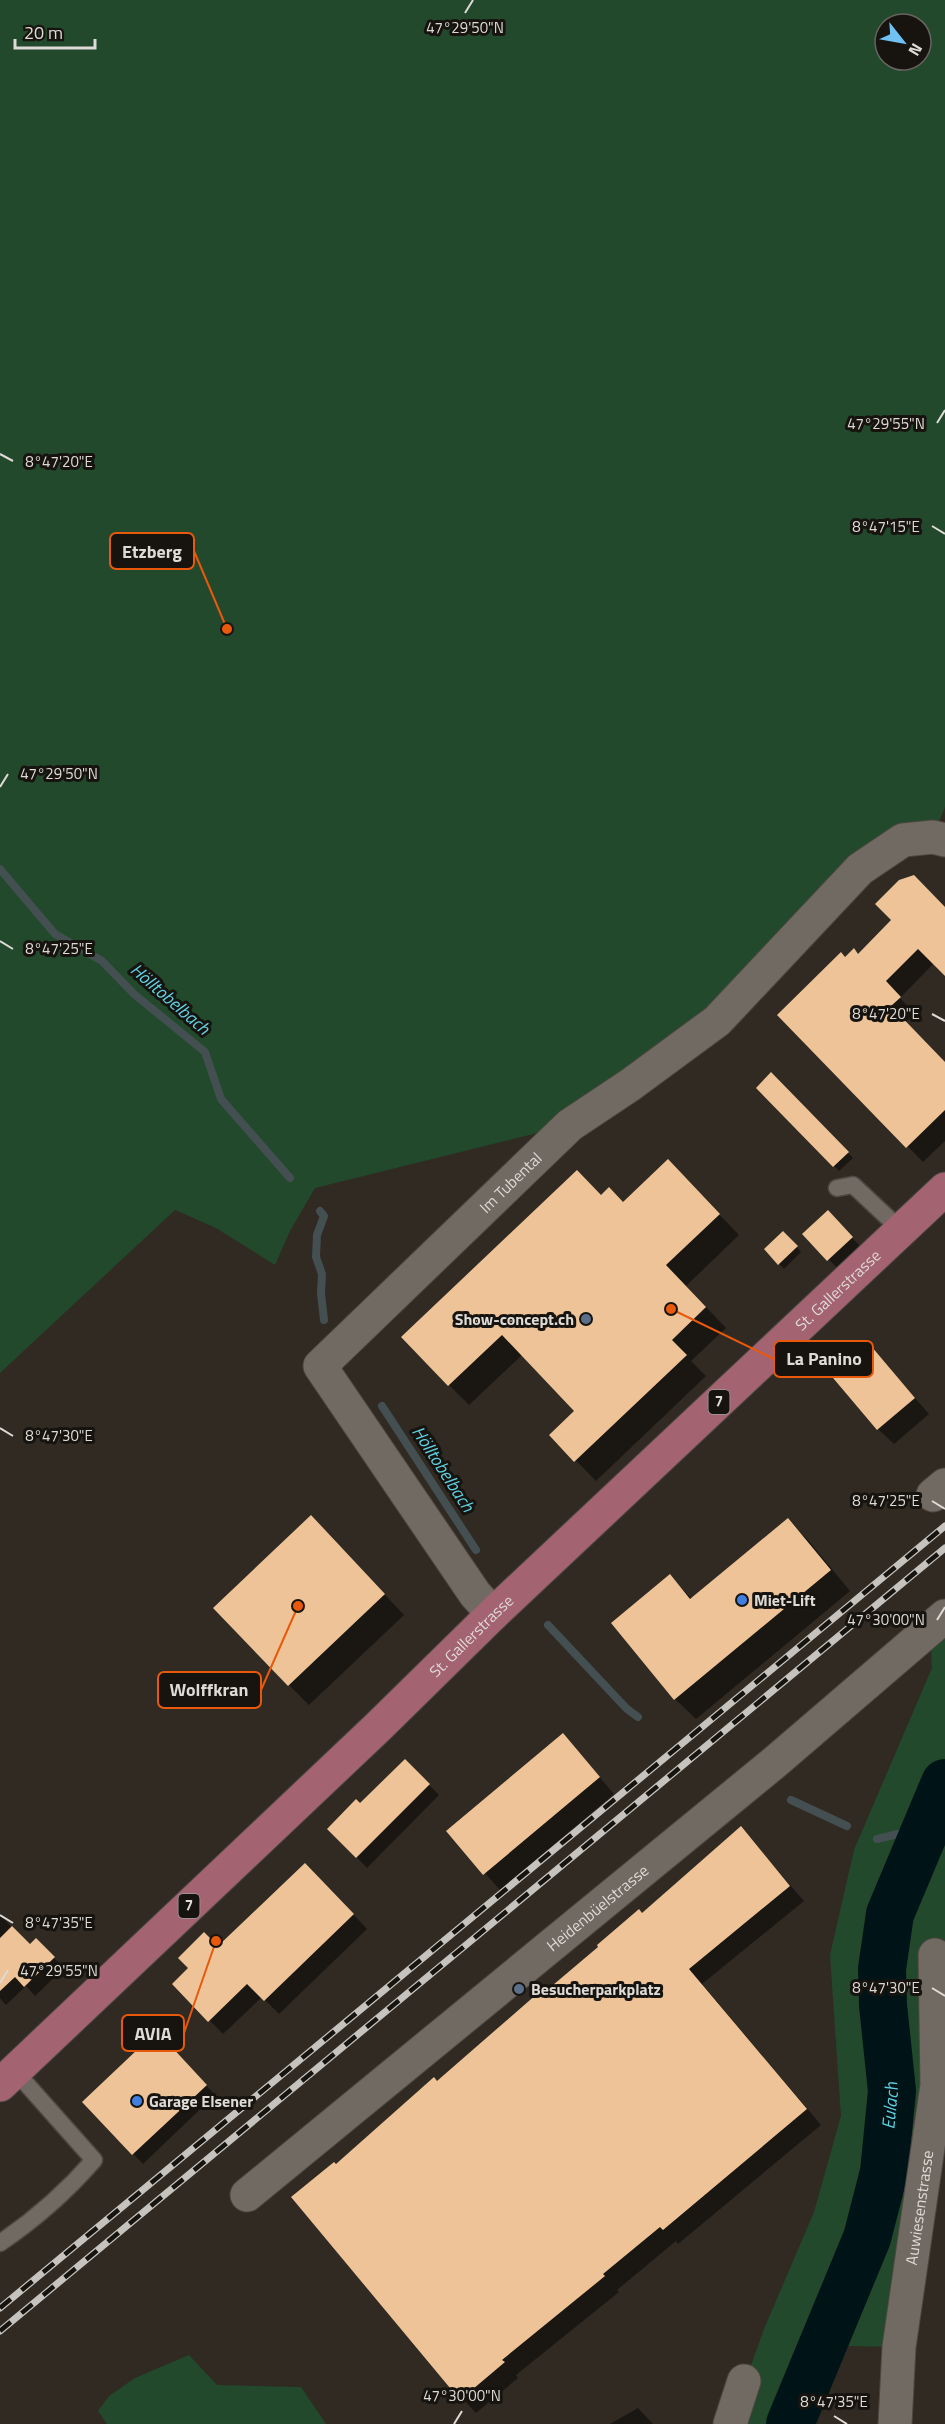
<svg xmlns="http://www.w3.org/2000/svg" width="945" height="2424" font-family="'Titillium Web',sans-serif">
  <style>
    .green { fill: #22492c; fill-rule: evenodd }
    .shadow { fill: #0007 }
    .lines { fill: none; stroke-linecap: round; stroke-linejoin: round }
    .stream { stroke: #434f50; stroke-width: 8 }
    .river { stroke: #001417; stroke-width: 48 }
    .building { fill: #edc397 }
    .lane-casing { stroke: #4c4741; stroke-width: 19 }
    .street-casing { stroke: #4c4741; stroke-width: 35 }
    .primary-casing { stroke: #4c4741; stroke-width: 35 }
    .lane { stroke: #716a62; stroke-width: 16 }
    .street { stroke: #716a62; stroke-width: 33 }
    .primary { stroke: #a36370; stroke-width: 33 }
    .rail-casing { stroke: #c6c2bd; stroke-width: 7 }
    .rail { stroke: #171410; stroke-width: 4.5; stroke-dasharray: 14; stroke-linecap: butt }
    .ticks { fill: none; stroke: #dedad5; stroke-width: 2 }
    .service-dot { fill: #5c6f8a; stroke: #171410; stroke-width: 2 }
    .shop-dot { fill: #3f7fe0; stroke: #171410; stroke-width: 2 }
    .labels { text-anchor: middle; stroke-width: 6; stroke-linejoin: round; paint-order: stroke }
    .shield { fill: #171410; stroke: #a29f9a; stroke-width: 1.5 }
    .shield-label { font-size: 15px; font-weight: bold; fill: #dedad5 }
    .street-label { font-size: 16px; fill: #dedad5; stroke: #171410 }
    .poi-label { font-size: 16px; font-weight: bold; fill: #dedad5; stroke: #171410; text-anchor: start }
    .water-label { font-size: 18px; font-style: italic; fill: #5fd1e2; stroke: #171410 }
    .ticks-label { font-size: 15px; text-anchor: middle; fill: #dedad5; stroke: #171410; stroke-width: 6; stroke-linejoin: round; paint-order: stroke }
    .leader { fill: none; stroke: #e8590c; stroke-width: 2 }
    .callout-dot { fill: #e8590c; stroke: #171410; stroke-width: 2 }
    .callout { fill: #171410; stroke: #e8590c; stroke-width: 2 }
    .callout-label { font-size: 18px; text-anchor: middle; font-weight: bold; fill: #dedad5 }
  </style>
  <rect width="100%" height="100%" fill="#312a23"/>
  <!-- green -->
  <path class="green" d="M0,0H945V807L933,837L903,840L717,1021L570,1125L315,1188L290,1231L275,1265L216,1228L175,1210L0,1373ZM885,24H921V60H885Z
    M945,1616V1951L899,2347L848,2346L815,2424H730L764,2329L814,2212L841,2116L830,1955L854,1850L932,1668L930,1630Z
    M189,2355L217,2385L301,2387L326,2424H107L98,2411L109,2396L135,2378Z"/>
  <!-- shadow -->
  <path class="shadow" d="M945,909V974L934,963L900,998L915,1013L905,1023L945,1064V1141L923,1162L779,1015L845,959L859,955Z
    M771,1074L853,1158L839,1171L758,1088Z
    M688,1182L739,1235L686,1286L726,1328L691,1361L706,1376L596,1481L551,1435L576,1411L522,1355L469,1405L449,1385L601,1197L624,1204Z
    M827,1212L862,1248L839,1270L804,1234Z
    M783,1233L801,1252L784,1269L766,1249Z
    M866,1342L929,1414L894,1444L878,1429Z
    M788,1520L808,1540L850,1591L696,1719L675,1699L613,1623L670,1576L692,1599Z
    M331,1537L404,1615L309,1705L289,1685Z
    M563,1735L614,1794L500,1890L448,1831Z
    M405,1761L439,1795L367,1868L327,1827H331L360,1805Z
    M740,1828L804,1901L702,1984L821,2125L678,2244L676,2241L617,2290L619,2292L516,2375L518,2378L476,2413L462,2398L336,2166L642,1915Z
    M319,1878L367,1929L279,2014L262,1997L223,2034L174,1984Z
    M0,1915L30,1946L36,1940L64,1968L35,1996L26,1986L6,2005L0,1998Z
    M167,2043L215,2095L143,2164L84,2102Z
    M638,2408L653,2424H610Z"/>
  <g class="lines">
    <!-- stream -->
    <path class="stream" d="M0,869L55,934L102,961L134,994L205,1052L221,1099L290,1178
      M320,1211L324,1216L317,1235L316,1257L322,1274L321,1293L324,1320
      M382,1406L476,1550
      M548,1625L627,1709L638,1717
      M791,1800L847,1826
      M877,1839L927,1827"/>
    <!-- river -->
    <path class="river" id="s1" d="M790,2424L867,2238L884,2172L892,2091L883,2005L882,1969L890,1914L945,1783"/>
  </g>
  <!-- building -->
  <path class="building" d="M914,875L945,907V976L918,949L886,981L901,997L891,1006L945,1062V1110L906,1148L777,1015L841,952L845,957L854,948L858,954L891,920L875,904L899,880Z
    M771,1072L849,1152L833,1167L756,1088Z
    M668,1159L720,1214L666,1265L706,1307L672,1340L687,1355L574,1462L549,1435L574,1411L502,1335L448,1386L401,1337L577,1170L601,1195L609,1187L623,1202Z
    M828,1210L853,1237L827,1261L802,1234Z
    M783,1231L798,1246L778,1265L764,1249Z
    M866,1340L915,1398L877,1430L828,1372Z
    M311,1515L385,1594L288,1686L213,1608Z
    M788,1518L831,1570L674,1700L611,1623L670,1574L690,1599Z
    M563,1733L600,1777L483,1875L446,1831Z
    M405,1759L430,1784L356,1858L327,1829L356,1799L360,1803Z
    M741,1826L790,1886L689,1969L807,2109L663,2230L660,2227L603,2274L605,2276L502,2360L505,2362L460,2400L291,2197L334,2162L336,2164L434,2077L437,2081L538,1993L540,1996L598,1947L597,1945L639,1909L642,1913Z
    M305,1863L354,1914L264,2001L247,1984L208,2022L172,1984L188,1968L178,1958L204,1932L218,1946Z
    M12,1926L30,1944L36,1938L55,1957L24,1987L15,1977L0,1991V1938Z
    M157,2031L207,2085L132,2155L82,2102Z"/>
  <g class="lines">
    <defs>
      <path id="lane" d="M837,1188L853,1185L902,1231
        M0,2243C34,2220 67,2191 94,2160L15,2071"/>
      <g id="street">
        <path d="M933,1495L945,1485"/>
        <path id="s2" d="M493,1614L475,1594L320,1366L570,1125L630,1085L717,1021L860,869L903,840L933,837L945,840"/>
        <path id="s3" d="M247,2195L775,1762L945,1616"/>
        <path d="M730,2424L744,2381"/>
        <path id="s4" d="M895,2424L899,2347L937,2085L935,1955"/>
      </g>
      <g id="primary">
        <path id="s5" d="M0,2085L378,1727L493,1614L945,1189"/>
      </g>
    </defs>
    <!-- lane casing -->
    <use href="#lane" class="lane-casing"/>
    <!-- street casing -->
    <use href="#street" class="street-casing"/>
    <!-- primary casing -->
    <use href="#primary" class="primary-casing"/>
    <!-- lane -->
    <use href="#lane" class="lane"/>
    <!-- street -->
    <use href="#street" class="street"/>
    <!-- primary -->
    <use href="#primary" class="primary"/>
    <defs>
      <path id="rail" d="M0,2308L945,1526
        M0,2331L945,1548"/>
    </defs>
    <!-- rail casing -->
    <use href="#rail" class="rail-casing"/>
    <!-- rail -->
    <use href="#rail" class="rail"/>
  </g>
  <!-- ticks -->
  <path class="ticks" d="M465,13L473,0M937,423L945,410M0,454L13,461M932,526L945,534M0,787L8,774M0,941L13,949M932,1014L945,1021M0,1428L13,1436M932,1501L945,1509M937,1620L945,1607M0,1915L13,1923M0,1983L8,1970M932,1988L945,1996M834,2416L847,2424M454,2424L462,2411"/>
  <!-- markers -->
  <g class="service-dot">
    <circle cx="586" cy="1319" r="6"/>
    <circle cx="519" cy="1989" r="6"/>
  </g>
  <g class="shop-dot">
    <circle cx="742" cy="1600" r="6"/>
    <circle cx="137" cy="2101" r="6"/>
  </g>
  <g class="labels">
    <!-- shield labels -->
    <g class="shield">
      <rect x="708.5" y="1390" width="21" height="24" rx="4.5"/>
      <rect x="178.5" y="1894" width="21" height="24" rx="4.5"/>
    </g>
    <g class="shield-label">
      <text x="719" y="1407">7</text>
      <text x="189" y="1911">7</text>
    </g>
    <!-- street labels -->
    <g class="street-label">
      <text dy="6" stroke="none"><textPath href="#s2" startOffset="567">Im Tubental</textPath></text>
      <text dy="6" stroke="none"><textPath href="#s5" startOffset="1155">St. Gallerstrasse</textPath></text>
      <text dy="6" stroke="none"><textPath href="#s5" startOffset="651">St. Gallerstrasse</textPath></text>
      <text dy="6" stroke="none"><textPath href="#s3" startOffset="453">Heidenbüelstrasse</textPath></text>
      <text dy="6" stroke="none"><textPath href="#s4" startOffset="218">Auwiesenstrasse</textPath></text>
    </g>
    <!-- poi labels -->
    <g class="poi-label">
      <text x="574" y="1325" text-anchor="end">Show-concept.ch</text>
      <text x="754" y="1606">Miet-Lift</text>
      <text x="531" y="1995">Besucherparkplatz</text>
      <text x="149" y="2107">Garage Elsener</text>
    </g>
    <!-- water labels -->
    <g class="water-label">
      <text transform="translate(170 999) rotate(41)" y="6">Hölltobelbach</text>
      <text transform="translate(443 1469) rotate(57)" y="6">Hölltobelbach</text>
      <text dy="6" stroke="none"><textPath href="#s1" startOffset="336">Eulach</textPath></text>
    </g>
  </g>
  <g class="ticks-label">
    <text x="465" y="33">47°29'50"N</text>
    <text x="886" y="429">47°29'55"N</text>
    <text x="59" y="467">8°47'20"E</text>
    <text x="886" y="532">8°47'15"E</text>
    <text x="59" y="779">47°29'50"N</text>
    <text x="59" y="954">8°47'25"E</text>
    <text x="886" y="1019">8°47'20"E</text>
    <text x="59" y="1441">8°47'30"E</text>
    <text x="886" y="1506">8°47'25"E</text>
    <text x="886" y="1625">47°30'00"N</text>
    <text x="59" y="1928">8°47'35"E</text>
    <text x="59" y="1976">47°29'55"N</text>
    <text x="886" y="1993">8°47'30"E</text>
    <text x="462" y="2401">47°30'00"N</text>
    <text x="834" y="2407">8°47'35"E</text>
  </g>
  <!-- callouts -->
  <path class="leader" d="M227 629L194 551M671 1309L774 1359M298 1606L261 1690M216 1941L184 2033"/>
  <g class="callout-dot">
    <circle cx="227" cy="629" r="6"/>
    <circle cx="671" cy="1309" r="6"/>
    <circle cx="298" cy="1606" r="6"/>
    <circle cx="216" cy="1941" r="6"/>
  </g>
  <g class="callout">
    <rect x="110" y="533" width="84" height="36" rx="6"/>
    <rect x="774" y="1341" width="99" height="36" rx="6"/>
    <rect x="158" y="1672" width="103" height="36" rx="6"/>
    <rect x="122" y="2015" width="62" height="36" rx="6"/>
  </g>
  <g class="callout-label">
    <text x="152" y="558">Etzberg</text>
    <text x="824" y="1365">La Panino</text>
    <text x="209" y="1696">Wolffkran</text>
    <text x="153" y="2040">AVIA</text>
  </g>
  <!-- north arrow -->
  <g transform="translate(903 42) rotate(121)"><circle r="28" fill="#171410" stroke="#67635f" stroke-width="1.5"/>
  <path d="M0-4.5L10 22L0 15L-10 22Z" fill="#70c1f4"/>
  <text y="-9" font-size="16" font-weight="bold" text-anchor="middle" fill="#dedad5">N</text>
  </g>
  <!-- scale -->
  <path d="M15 39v9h80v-9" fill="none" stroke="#dedad5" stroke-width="3"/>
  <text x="24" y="39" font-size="18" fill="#dedad5" stroke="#171410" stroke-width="4.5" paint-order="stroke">20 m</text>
</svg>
